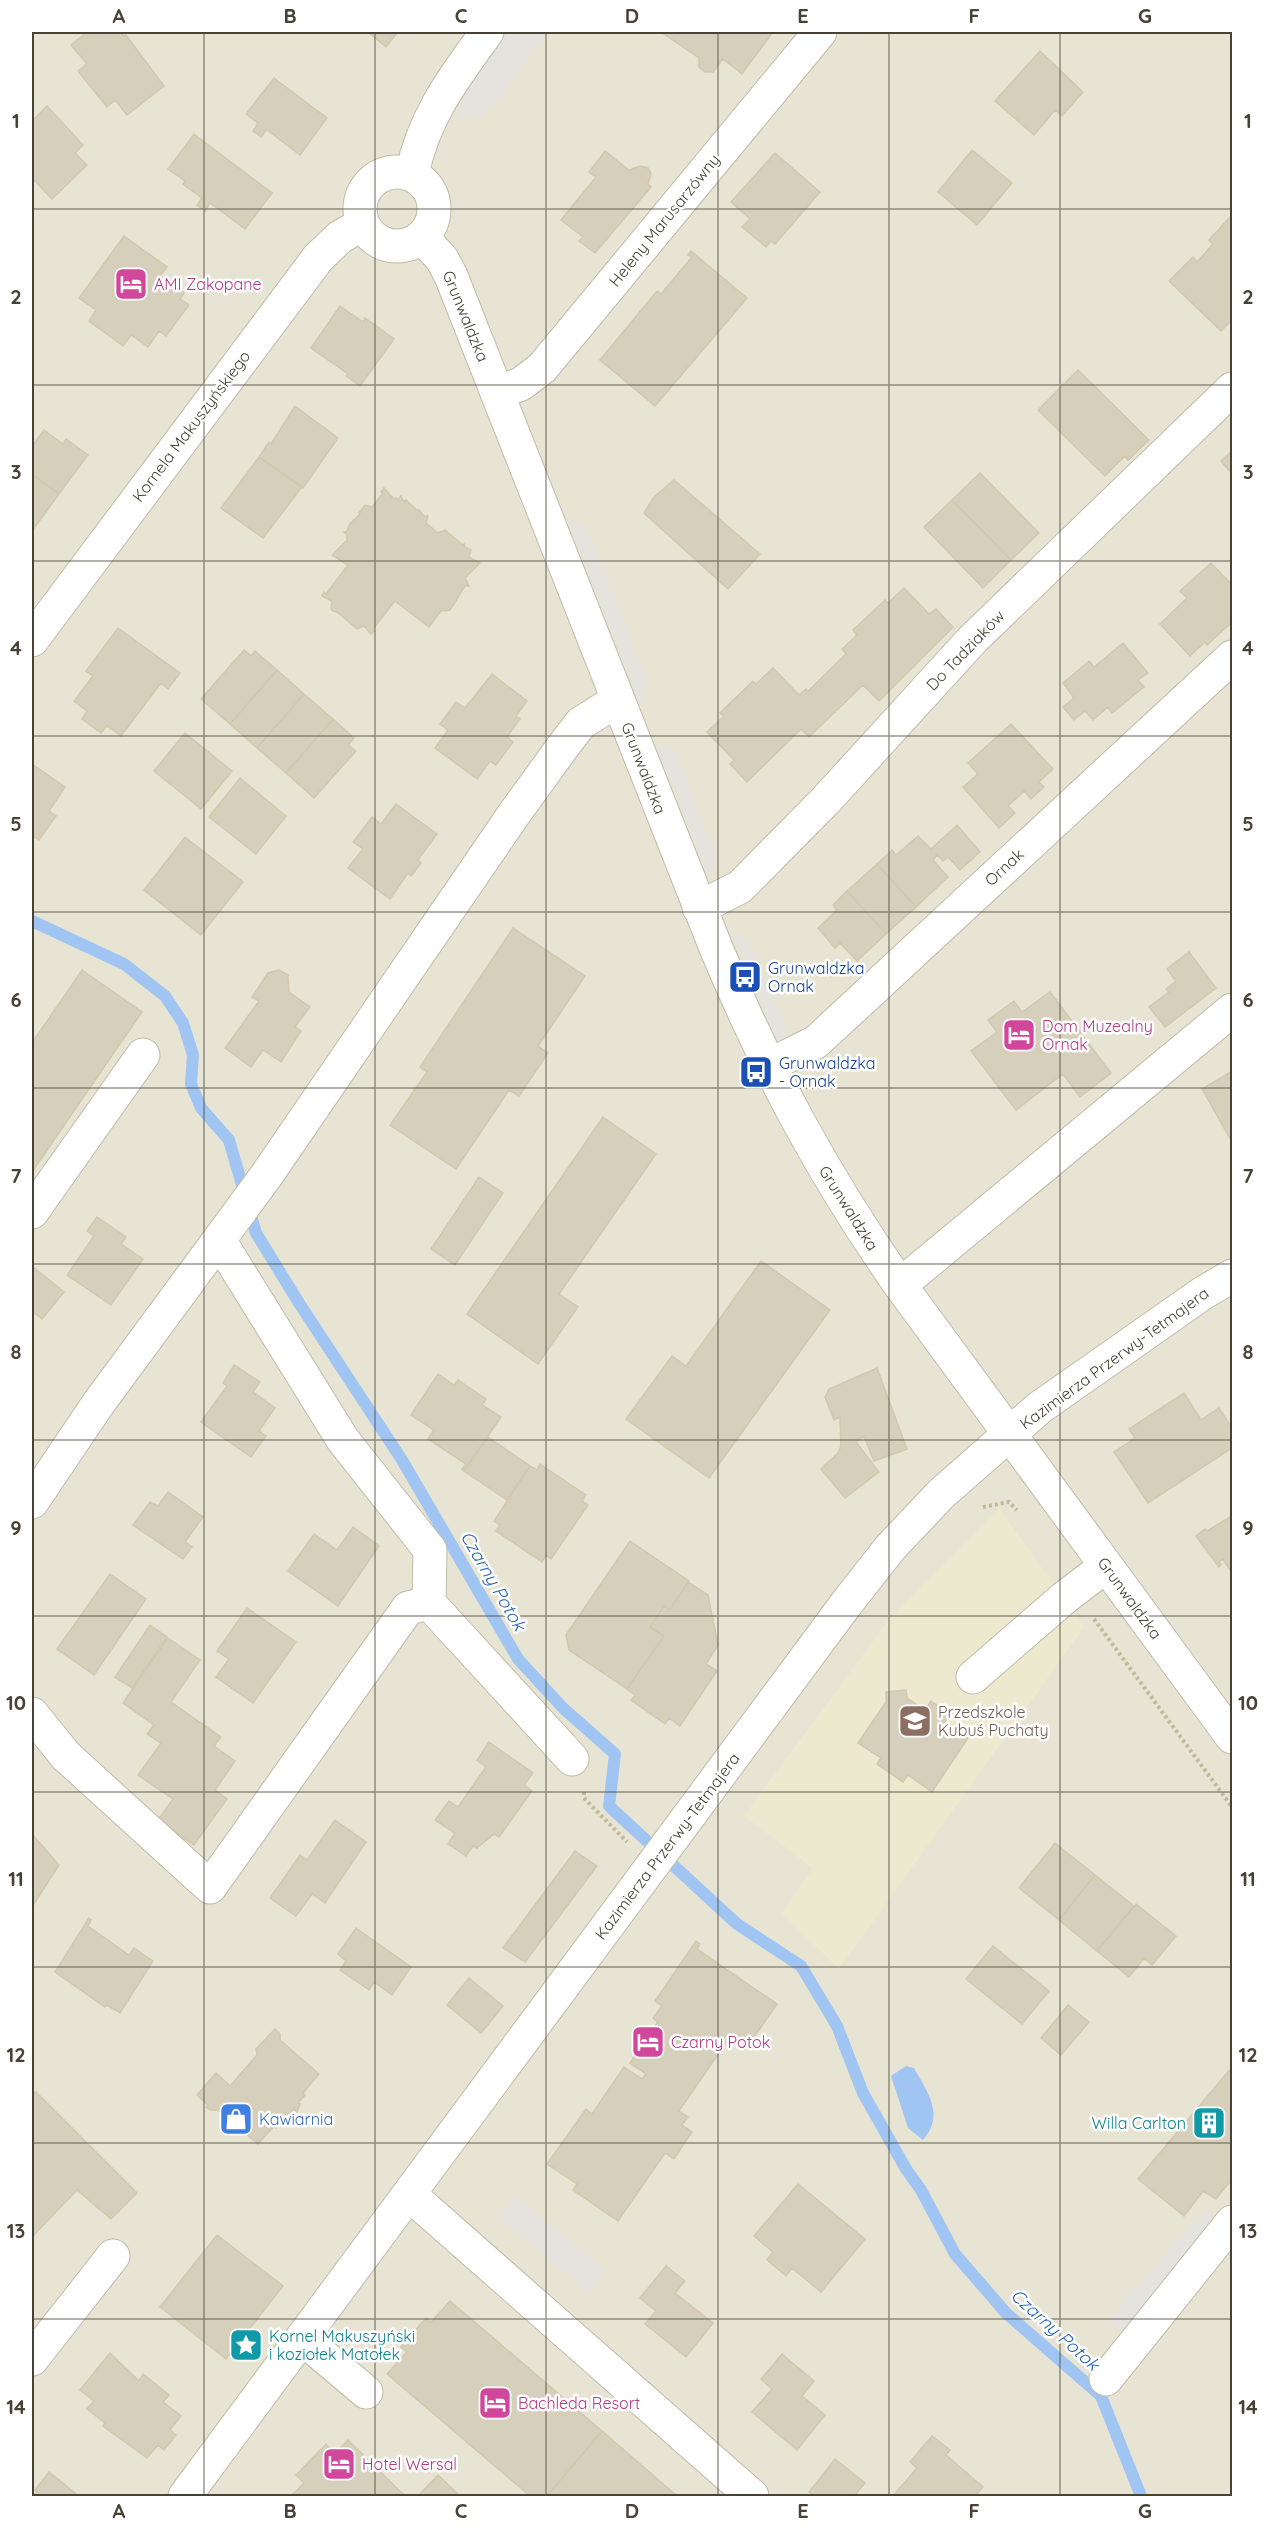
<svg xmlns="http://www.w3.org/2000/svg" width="1264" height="2528" font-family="Quicksand,sans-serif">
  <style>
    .residential { fill: #e8e4d4 }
    .education { fill: #ede9cf }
    .parking { fill: #e4e3de }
    .water { fill: #a0c5f3 }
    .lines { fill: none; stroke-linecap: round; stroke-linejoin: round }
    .stream { stroke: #a0c5f3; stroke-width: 12 }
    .building { fill: #d6cfbb; stroke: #d1c8ae; stroke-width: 1.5 }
    .minor-casing { stroke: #bfbba8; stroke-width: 35 }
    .path { stroke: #c2b999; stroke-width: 4; stroke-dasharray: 3 3; stroke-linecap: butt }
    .minor { stroke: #fff; stroke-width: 33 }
    .grid { fill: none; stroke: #474235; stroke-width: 1.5; stroke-opacity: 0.55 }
    .labels { text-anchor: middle; stroke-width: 5; stroke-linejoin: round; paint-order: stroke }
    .street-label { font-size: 16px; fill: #474235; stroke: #fff }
    .hotel-label { font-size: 16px; fill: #b23c85; stroke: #fff; text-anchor: start }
    .transit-label { font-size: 16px; fill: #164399; stroke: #fff; text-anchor: start }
    .education-label { font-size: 16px; fill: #785e54; stroke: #fff; text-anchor: start }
    .shop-label { font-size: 16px; fill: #366cbe; stroke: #fff; text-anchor: start }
    .culture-label { font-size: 16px; fill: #0d838f; stroke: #fff; text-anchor: end }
    .water-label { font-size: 18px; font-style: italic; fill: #2a67b7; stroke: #fff }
    .neatline { fill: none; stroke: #474235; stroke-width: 2 }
    .grid-label { font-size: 20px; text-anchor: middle; font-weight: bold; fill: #474235 }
  </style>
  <rect width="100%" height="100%" fill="#f4f2e6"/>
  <!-- residential -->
  <path class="residential" d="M32,32H1232V2496H32Z"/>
  <!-- education -->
  <path class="education" d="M999,1508L1084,1627L839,1969L782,1913L813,1868L744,1816L891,1617Z"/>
  <!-- parking -->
  <path class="parking" d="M507,32H548L486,114L458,117L467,85Z
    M567,519L586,527L648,684L641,705Z
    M655,743L675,752L717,856L709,877Z
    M731,934L749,941L787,1028L780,1048Z
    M515,2196L606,2271L589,2293L498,2217Z
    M1206,2208L1221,2221L1123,2334L1108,2320Z"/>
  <!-- water -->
  <path class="water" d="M906,2066L914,2068C928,2093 945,2115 923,2140L908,2128L891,2076Z"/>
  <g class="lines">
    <!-- stream -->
    <path class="stream" d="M32,921L124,964L165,996L183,1023L193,1055L191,1084L201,1108L229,1140L256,1233L299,1303L402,1460L518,1659L563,1708L615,1754L609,1806L737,1924L801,1966L837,2026L863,2093L906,2169L921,2190L955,2254L1006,2313L1101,2396L1141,2496"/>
  </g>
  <!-- building -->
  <path class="building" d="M87,32H120L124,36L126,35L164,86L127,115L115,100L107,107L78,71L87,64L71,45Z
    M368,32H394L396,34L386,47Z
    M661,32H773L742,74L723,59L713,72H705L699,67V58Z
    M1040,51L1083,92L1062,116L1055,110L1034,135L995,101Z
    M274,78L327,118L300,155L267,130L261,137L253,131L258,123L246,114Z
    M47,106L83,145L75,153L87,165L52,199L32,178V121Z
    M194,134L272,193L245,229L210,203L205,211L197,205L202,198L183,184L185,181L168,169Z
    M972,150L1012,183L977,225L938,192Z
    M605,151L629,170L640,166L648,168L651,174L648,184L651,187L595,253L579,241L583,237L561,220L596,177L589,172Z
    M775,153L820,192L775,244L771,241L766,247L742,227L750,219L731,202Z
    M1232,215V320L1221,331L1169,281L1193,257L1197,262L1213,244L1209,240Z
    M124,236L167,267L160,276L184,293L180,299L189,305L166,336L159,331L148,347L131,335L123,346L89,321L96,310L79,298Z
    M691,251L747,298L655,406L600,360L657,291L661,294L692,257L688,255Z
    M340,306L363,322L365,318L394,339L360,386L346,376L348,374L311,348Z
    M1078,370L1149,440L1128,460L1125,456L1105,476L1038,410Z
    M295,406L338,438L303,488L259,457L269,442L271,444Z
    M44,430L63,444L66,439L88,455L59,494L32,474V446Z
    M1232,451V474L1221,461Z
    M259,457L302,487L263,538L221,508Z
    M980,473L1039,533L1011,560L952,500Z
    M32,474L59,494L32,531Z
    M674,480L760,554L728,589L644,513L654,497Z
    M384,488L393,498L398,499L401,496L402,499L405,502L406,500L419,512V510L424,516H428L426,523L438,533L445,530L463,545L464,544L465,547L471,550L469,557L480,563L465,578L469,586H465L450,610L441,611L429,627L395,601L373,629L374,631L371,634L364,626L357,629L337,612L333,611L331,609L332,601L322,596L324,592L326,594L348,565L332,555L347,540V535L344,532L347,531L350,524L360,514L359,513L365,505L372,507L383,493L381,492Z
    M952,500L1011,560L983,588L924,527Z
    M1211,563L1232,585V622L1207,645L1205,642L1190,656L1160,624L1187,598L1180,591Z
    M904,588L929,614L936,609L953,627L879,701L863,685L809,737L801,729L747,782L730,764L734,760L707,732L724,716L720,713L753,681L756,684L773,668L799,695L806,689L808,691L846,654L842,649L857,635L853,630L885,600L888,603Z
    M118,628L180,673L168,689L161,683L121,736L107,726L101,733L82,719L87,711L74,701L93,676L86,671Z
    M1123,643L1148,673L1138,680L1144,687L1112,713L1108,707L1093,720L1085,711L1074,720L1063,707L1074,698L1063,683L1089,661L1094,667Z
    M244,650L251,656L255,651L277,670L230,724L201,699Z
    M277,670L304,694L257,748L230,724Z
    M492,674L527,701L516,716L520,719L507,737L513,742L496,765L490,761L477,779L435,748L448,730L440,724L456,702L465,708Z
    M304,694L333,719L286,773L257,748Z
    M333,719L354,738L348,745L356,751L314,798L286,773Z
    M1011,724L1053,769L1039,782L1044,787L1031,799L1024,791L1008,806L1015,813L999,828L963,787L978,774L968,763Z
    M185,733L232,771L201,809L154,771Z
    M32,764L65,787L49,811L56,816L39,840L32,835Z
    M240,778L286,816L256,854L209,817Z
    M396,804L437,834L418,860L421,863L411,876L408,873L390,899L348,868L363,849L353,842L372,817L381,824Z
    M957,825L980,852L960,870L948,857L943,861L937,855L933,860L948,877L916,907L877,864L892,850L896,855L918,836L931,849Z
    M185,837L243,882L201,935L144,890Z
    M877,864L916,907L886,934L847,891Z
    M847,891L886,934L857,961L840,943L835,948L818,928L837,910L833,905Z
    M513,928L585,976L538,1046L548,1053L519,1096L509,1090L456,1169L390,1125L427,1072L420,1067Z
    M1189,952L1216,988L1165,1027L1149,1007L1169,992L1166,989L1176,981L1167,969Z
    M82,970L142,1012L32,1172V1043Z
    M279,970L288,975L289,992L310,1007L295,1027L301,1031L281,1062L263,1050L251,1067L225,1048L259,1001L252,997L268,973Z
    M1050,992L1111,1073L1080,1097L1063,1074L1016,1110L971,1051L997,1032L988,1020L1014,1001L1022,1012Z
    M1232,1071V1142L1202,1089Z
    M603,1117L656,1154L559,1294L578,1307L538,1364L467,1314Z
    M479,1177L503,1193L455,1265L431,1249Z
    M97,1217L126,1237L121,1244L143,1259L111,1305L67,1275L94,1236L87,1231Z
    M761,1261L830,1310L709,1478L626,1419L672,1356L686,1366Z
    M32,1266L64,1292L42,1319L32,1311Z
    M234,1365L260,1382L253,1392L275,1408L259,1431L266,1436L251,1457L201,1422L227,1386L223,1383Z
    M877,1368L907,1449L874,1461L864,1436L856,1442L879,1472L845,1498L821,1469L838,1453L841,1446L840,1417L834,1420L825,1397L829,1389Z
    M438,1374L454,1385L458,1380L486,1399L482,1405L501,1417L464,1471L462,1469L466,1464L428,1439L434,1430L411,1415Z
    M1184,1393L1201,1420L1219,1408L1232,1428V1448L1148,1503L1114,1452L1135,1438L1129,1429Z
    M488,1437L530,1466L507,1500L464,1471Z
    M540,1464L586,1495L582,1501L588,1505L551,1559L546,1555L542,1562L496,1531L500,1525L494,1521L530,1466L537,1470Z
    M168,1492L203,1517L185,1542L192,1547L183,1559L133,1525L150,1502L158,1506Z
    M1232,1512V1573L1223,1559L1219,1562L1221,1565L1219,1567L1196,1536L1205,1529L1207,1531L1230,1517Z
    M353,1527L379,1546L338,1606L288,1571L314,1534L337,1550Z
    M630,1541L689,1581L670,1610L664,1606L650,1627L664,1636L627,1689L569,1650L566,1635Z
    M110,1574L146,1599L94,1675L57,1649Z
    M688,1582L708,1595L718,1645L706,1664L717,1671L680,1726L669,1718L665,1724L631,1700L635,1695L627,1689L664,1636L650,1627L664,1606L670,1610Z
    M247,1608L296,1642L253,1703L216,1677L229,1659L217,1651Z
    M150,1625L167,1637L132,1688L115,1677Z
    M168,1638L200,1660L171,1702L221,1737L214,1746L235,1761L215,1790L227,1799L194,1845L158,1820L173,1799L138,1775L161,1743L147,1734L154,1725L123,1703Z
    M906,1690L907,1698L925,1710L931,1701L950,1714L944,1723L968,1738L932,1792L908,1775L903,1782L877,1764L881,1758L858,1743L886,1702V1692Z
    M489,1742L533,1773L524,1785L532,1791L499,1837L494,1834L477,1848L473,1846L466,1856L448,1844L455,1833L435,1820L449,1801L458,1807L486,1767L477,1760Z
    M335,1820L366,1842L325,1903L312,1894L296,1916L270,1898L300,1855L307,1860Z
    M32,1834L59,1865L32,1907Z
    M1055,1843L1095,1875L1059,1920L1019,1888Z
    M575,1851L597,1866L525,1962L503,1948Z
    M1095,1875L1134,1906L1097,1951L1059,1920Z
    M1136,1904L1176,1936L1152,1965L1144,1958L1129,1977L1097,1951Z
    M89,1918L91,1920L88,1926L129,1955L134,1948L153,1961L120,2013L107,2005L105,2007L55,1972Z
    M356,1928L411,1967L392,1995L374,1982L369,1990L340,1970L346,1961L338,1954Z
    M696,1941L700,1944L697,1949L777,2004L746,2049L730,2037L679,2111L688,2117L682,2125L692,2132L674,2159L665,2153L618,2221L573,2190L577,2184L547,2164L586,2109L592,2114L624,2067L642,2079L646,2074L630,2063L658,2022L653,2018L662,2006L655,2001Z
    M993,1946L1049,1991L1022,2024L966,1979Z
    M469,1978L503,2006L481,2033L447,2005Z
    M1068,2005L1089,2022L1061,2055L1041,2038Z
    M275,2029L280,2034V2040L319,2074L303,2093L305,2095L298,2103L300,2104L297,2112L294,2109L290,2115L292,2117L290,2120H283L276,2128L274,2126L258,2144L218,2110H210L206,2107L208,2105L197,2095L216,2073L230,2086L257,2055L256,2049Z
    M1232,2067V2179L1216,2199L1203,2191L1184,2216L1138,2179Z
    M36,2092L137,2193L111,2219L77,2190L32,2237V2094Z
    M798,2184L865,2239L821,2292L792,2268L786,2276L767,2260L773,2252L754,2236Z
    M217,2235L283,2286L226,2359L160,2307Z
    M666,2266L685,2281L675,2293L713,2323L686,2357L645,2324L656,2311L640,2298Z
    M450,2301L602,2431L547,2496H530L387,2374L407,2352L401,2347L426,2318L431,2322Z
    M110,2353L139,2381L143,2374L169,2395L163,2402L181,2416L170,2430L176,2435L164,2450L158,2445L147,2458L103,2426L105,2423L87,2409L94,2401L80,2390Z
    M782,2354L814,2381L802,2396L825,2415L797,2450L752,2412L772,2389L761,2379Z
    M602,2431L677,2496H547Z
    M932,2436L950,2450L946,2455L983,2487L975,2496H893L917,2468L910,2462Z
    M348,2440L405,2496H291L304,2483L296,2475L326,2444L335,2453Z
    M835,2459L865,2483L854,2496H815L809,2492Z
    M49,2472L79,2496H33L37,2492L35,2490Z
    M438,2475L460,2496H418Z"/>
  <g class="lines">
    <defs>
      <path id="minor" d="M360 209a37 37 0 1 1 74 0a37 37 0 1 1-74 0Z
        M412,174C424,116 453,79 487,32
        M422,237L442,259L451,276L716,948C768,1072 823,1175 900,1285L1232,1737
        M497,393L521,384L542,368L820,32
        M32,640L318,258L340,237L363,224
        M699,908L740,887L826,800L973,639L1232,389
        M768,1066L816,1042L1232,657
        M32,1212L143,1055
        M219,1240L343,1440L430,1550L429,1603
        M900,1285L1232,1010
        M32,1502L98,1404L266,1176L514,814L564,745L581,723L618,700
        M973,1677L1064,1598L1106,1566
        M32,1714L66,1756L210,1887L408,1608L429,1603L572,1759
        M409,2194L752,2496
        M302,2338L366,2392
        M32,2359L113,2256
        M1106,2379L1232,2222
        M185,2496L846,1604L890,1548L941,1494L1039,1408L1203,1293L1232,1276"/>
    </defs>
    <!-- minor casing -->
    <use href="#minor" class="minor-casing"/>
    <!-- path -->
    <path class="path" d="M983,1507L1009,1502L1017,1510
      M1094,1619L1232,1807
      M584,1792V1798L627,1842"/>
    <!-- minor -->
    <use href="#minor" class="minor"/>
  </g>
  <!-- grid -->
  <path class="grid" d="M204,32V2496M375,32V2496M546,32V2496M718,32V2496M889,32V2496M1060,32V2496M32,209H1232M32,385H1232M32,561H1232M32,736H1232M32,912H1232M32,1088H1232M32,1264H1232M32,1440H1232M32,1616H1232M32,1792H1232M32,1967H1232M32,2143H1232M32,2319H1232"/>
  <!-- icons -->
  <defs>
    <symbol id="hotel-square" viewBox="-11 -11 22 22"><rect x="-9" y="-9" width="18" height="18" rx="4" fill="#d1479c" stroke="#fff"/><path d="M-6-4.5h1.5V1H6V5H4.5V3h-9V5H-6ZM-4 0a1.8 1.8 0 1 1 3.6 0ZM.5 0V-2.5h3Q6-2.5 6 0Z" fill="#fff"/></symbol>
    <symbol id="bus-square" viewBox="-11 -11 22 22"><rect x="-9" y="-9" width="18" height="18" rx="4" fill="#1a4fb4" stroke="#fff"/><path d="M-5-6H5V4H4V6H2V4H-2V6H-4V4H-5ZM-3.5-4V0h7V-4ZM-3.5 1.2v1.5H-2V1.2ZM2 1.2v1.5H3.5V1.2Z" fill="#fff"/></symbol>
    <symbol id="school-square" viewBox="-11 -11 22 22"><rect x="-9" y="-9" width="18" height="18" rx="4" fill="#8d6e63" stroke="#fff"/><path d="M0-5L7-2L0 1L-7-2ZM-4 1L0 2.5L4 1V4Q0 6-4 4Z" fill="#fff"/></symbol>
    <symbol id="shop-square" viewBox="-11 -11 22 22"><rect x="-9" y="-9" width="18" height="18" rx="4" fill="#3f7fe0" stroke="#fff"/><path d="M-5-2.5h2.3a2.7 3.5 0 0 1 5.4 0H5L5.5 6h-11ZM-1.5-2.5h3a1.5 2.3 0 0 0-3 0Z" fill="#fff"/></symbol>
    <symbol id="building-square" viewBox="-11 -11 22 22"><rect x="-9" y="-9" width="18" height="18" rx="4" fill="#0f9aa8" stroke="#fff"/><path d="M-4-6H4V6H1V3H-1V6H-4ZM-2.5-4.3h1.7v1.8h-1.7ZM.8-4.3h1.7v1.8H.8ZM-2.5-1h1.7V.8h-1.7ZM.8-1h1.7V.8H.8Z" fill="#fff"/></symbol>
    <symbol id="sight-square" viewBox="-11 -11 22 22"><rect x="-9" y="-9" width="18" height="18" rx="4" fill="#0f9aa8" stroke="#fff"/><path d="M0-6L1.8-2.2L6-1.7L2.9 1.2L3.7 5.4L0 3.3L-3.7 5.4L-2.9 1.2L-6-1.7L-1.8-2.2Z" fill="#fff"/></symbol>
  </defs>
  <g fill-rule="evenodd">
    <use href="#hotel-square" x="112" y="265" width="38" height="38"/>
    <use href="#bus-square" x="726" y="958" width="38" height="38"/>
    <use href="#hotel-square" x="1000" y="1016" width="38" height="38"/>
    <use href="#bus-square" x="737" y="1053" width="38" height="38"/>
    <use href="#school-square" x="896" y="1702" width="38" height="38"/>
    <use href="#hotel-square" x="629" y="2023" width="38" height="38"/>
    <use href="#shop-square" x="217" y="2100" width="38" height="38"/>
    <use href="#building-square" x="1190" y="2104" width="38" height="38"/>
    <use href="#sight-square" x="227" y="2326" width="38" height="38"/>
    <use href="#hotel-square" x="476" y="2384" width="38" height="38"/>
    <use href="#hotel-square" x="320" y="2445" width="38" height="38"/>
  </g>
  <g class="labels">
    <!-- street labels -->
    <g class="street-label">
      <text transform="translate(664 220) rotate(-51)" y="6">Heleny Marusarzówny</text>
      <text transform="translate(466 316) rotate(68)" y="6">Grunwaldzka</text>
      <text transform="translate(191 426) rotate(-53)" y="6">Kornela Makuszyńskiego</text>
      <text transform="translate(965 650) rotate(-46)" y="6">Do Tadziaków</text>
      <text transform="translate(644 768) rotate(69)" y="6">Grunwaldzka</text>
      <text transform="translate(1004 867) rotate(-43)" y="6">Ornak</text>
      <text transform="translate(849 1208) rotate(58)" y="6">Grunwaldzka</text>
      <text transform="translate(1114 1358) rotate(-36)" y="6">Kazimierza Przerwy-Tetmajera</text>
      <text transform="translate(1130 1598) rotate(54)" y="6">Grunwaldzka</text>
      <text transform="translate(667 1846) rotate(-53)" y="6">Kazimierza Przerwy-Tetmajera</text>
    </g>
    <!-- hotel labels -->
    <g class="hotel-label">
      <text x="154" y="290">AMI Zakopane</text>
      <text x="1042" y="1032">Dom Muzealny<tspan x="1042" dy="18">Ornak</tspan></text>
      <text x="671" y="2048">Czarny Potok</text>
      <text x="518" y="2409">Bachleda Resort</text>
      <text x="362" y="2470">Hotel Wersal</text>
    </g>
    <!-- transit labels -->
    <g class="transit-label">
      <text x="768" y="974">Grunwaldzka<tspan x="768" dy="18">Ornak</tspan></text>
      <text x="779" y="1069">Grunwaldzka<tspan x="779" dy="18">- Ornak</tspan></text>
    </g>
    <!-- education labels -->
    <g class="education-label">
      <text x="938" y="1718">Przedszkole<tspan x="938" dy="18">Kubuś Puchaty</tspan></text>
    </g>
    <!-- shop labels -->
    <g class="shop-label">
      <text x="259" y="2125">Kawiarnia</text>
    </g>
    <!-- culture labels -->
    <g class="culture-label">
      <text x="1186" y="2129">Willa Carlton</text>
      <text x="269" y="2342" text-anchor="start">Kornel Makuszyński<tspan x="269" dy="18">i koziołek Matołek</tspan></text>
    </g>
    <!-- water labels -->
    <g class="water-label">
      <text transform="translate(493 1581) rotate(60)" y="6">Czarny Potok</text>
      <text transform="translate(1055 2330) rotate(42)" y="6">Czarny Potok</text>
    </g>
  </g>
  <!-- border -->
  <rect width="1264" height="2528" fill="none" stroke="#ffffff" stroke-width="66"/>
  <rect x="33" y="33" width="1198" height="2462" class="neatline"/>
  <g class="grid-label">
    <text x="119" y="23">A</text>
    <text x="290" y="23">B</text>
    <text x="461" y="23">C</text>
    <text x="632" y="23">D</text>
    <text x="803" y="23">E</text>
    <text x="974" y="23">F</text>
    <text x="1145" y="23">G</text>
    <text x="16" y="128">1</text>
    <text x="1248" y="128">1</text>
    <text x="16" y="304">2</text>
    <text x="1248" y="304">2</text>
    <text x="16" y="479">3</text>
    <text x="1248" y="479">3</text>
    <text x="16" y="655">4</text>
    <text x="1248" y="655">4</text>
    <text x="16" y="831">5</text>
    <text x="1248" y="831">5</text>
    <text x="16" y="1007">6</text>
    <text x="1248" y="1007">6</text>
    <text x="16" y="1183">7</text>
    <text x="1248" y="1183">7</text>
    <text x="16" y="1359">8</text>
    <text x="1248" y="1359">8</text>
    <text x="16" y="1535">9</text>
    <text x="1248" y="1535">9</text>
    <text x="16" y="1710">10</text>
    <text x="1248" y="1710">10</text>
    <text x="16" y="1886">11</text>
    <text x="1248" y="1886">11</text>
    <text x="16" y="2062">12</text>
    <text x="1248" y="2062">12</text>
    <text x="16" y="2238">13</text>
    <text x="1248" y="2238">13</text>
    <text x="16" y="2414">14</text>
    <text x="1248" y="2414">14</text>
    <text x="119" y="2518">A</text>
    <text x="290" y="2518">B</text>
    <text x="461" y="2518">C</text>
    <text x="632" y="2518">D</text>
    <text x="803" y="2518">E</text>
    <text x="974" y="2518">F</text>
    <text x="1145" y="2518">G</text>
  </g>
</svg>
